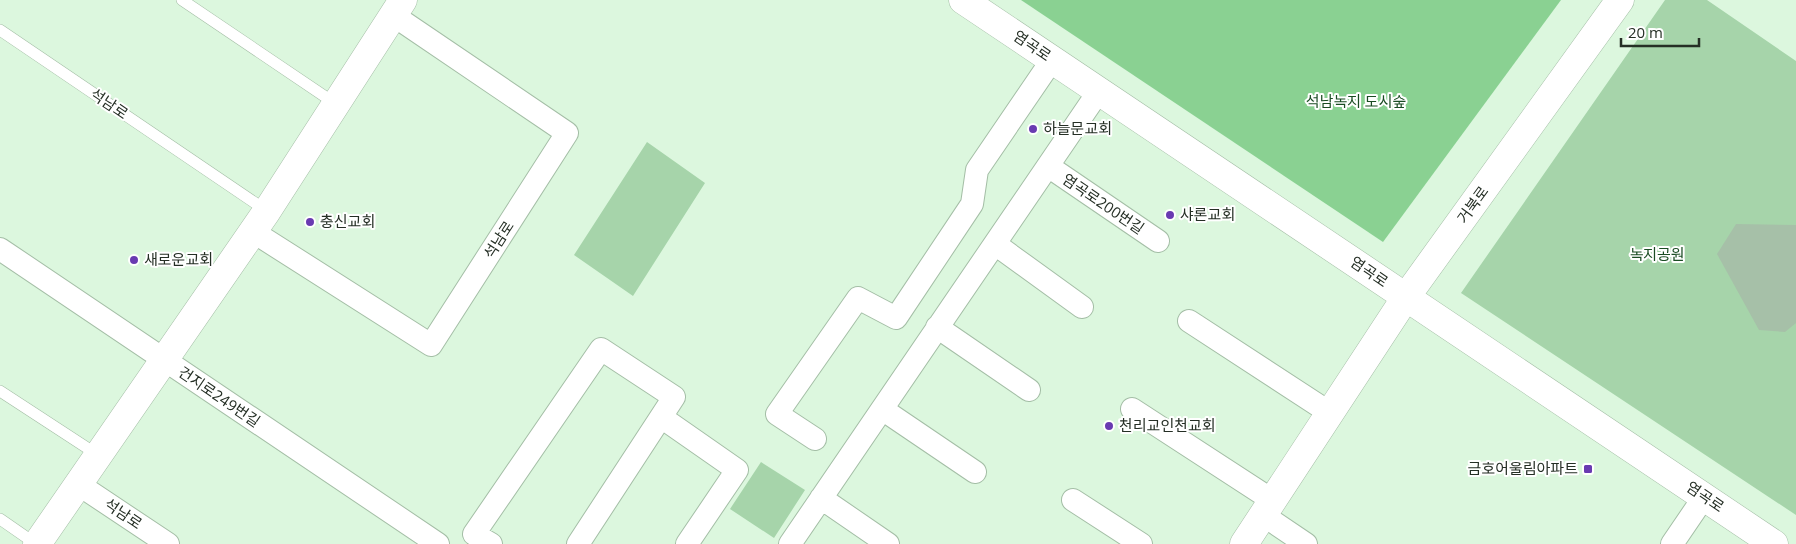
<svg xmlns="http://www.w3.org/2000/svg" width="1796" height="544" font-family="'Open Sans','Noto Sans KR',sans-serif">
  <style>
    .green { fill: #a6d4aa }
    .forest { fill: #8ad192 }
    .building { fill: #a6c0a8 }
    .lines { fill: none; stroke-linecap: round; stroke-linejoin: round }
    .service-casing { stroke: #a4bea6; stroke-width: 12 }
    .minor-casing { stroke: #a4bea6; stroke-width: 24 }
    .tertiary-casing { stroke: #a4bea6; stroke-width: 29 }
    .service { stroke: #fff; stroke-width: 11 }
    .minor { stroke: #fff; stroke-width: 22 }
    .tertiary { stroke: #fff; stroke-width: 28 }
    .poi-dot { fill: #693ab1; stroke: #fff; stroke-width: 2 }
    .labels { text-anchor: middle; stroke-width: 4; stroke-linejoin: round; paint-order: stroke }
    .street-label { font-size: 15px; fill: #252f25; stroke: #fff }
    .park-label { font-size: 15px; fill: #1a4c23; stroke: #fff }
    .poi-label { font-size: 15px; fill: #252f25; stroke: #fff; text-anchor: start }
  </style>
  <rect width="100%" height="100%" fill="#dcf7de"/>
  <!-- green -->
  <path class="green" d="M1665,0H1707L1796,61V515L1461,293Z
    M647,142L705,183L633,296L574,255Z
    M761,462L805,490L774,538L730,509Z"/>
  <!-- forest -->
  <path class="forest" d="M1021,0H1561L1383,242Z"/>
  <!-- building -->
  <path class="building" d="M1736,224L1796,225V323L1785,332L1759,330L1717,254Z"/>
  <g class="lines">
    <defs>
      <path id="service" d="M182,0L336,104
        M0,30L267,211
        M0,391L98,455
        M0,519L36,544"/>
      <path id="minor" d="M1048,166L1158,241
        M252,231L431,345L567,133L393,15
        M995,244L1082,307
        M0,249L438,544
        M1189,321L1330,413
        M937,327L1029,390
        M882,409L975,472
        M1132,409L1272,500
        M661,417L737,470L687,544
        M815,439L777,414L858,298L896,318L972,204L977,170L1052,60
        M78,484L168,544
        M821,498L888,544
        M1073,500L1141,544
        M1263,515L1306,544
        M491,544L474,534L601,349L674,397L578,544
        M790,544L1099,91
        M1672,544L1704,497"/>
      <path id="tertiary" d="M963,0L1774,544
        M37,544L267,211L403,0
        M1244,544L1406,297L1620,0"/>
    </defs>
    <!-- service casing -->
    <use href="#service" class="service-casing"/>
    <!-- minor casing -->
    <use href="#minor" class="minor-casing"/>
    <!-- tertiary casing -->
    <use href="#tertiary" class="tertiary-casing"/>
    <!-- service -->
    <use href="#service" class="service"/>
    <!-- minor -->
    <use href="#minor" class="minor"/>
    <!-- tertiary -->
    <use href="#tertiary" class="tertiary"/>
  </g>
  <!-- markers -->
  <g class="poi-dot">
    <circle cx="1033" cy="129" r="5"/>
    <circle cx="1170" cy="215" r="5"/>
    <circle cx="310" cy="222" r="5"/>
    <circle cx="134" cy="260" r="5"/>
    <circle cx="1109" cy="426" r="5"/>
    <rect x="1583" y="464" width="10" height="10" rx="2.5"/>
  </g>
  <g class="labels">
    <!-- street labels -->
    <g class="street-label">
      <text transform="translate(1032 46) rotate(34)" y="5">염곡로</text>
      <text transform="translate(109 104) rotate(34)" y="5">석남로</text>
      <text transform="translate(1103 204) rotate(34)" y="5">염곡로200번길</text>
      <text transform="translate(1473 205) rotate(-54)" y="5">거북로</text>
      <text transform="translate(499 240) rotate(-57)" y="5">석남로</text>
      <text transform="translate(1369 272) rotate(34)" y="5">염곡로</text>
      <text transform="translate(219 397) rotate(34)" y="5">건지로249번길</text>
      <text transform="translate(1705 497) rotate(34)" y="5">염곡로</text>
      <text transform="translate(123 514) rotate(34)" y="5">석남로</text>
    </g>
    <!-- park labels -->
    <g class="park-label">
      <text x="1356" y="107">석남녹지 도시숲</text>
      <text x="1657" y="260">녹지공원</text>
    </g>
    <!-- poi labels -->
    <g class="poi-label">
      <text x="1043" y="134">하늘문교회</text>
      <text x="1180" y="220">샤론교회</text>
      <text x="320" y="227">충신교회</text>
      <text x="144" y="265">새로운교회</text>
      <text x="1119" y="431">천리교인천교회</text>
      <text x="1578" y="474" text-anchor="end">금호어울림아파트</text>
    </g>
  </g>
  <!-- scale -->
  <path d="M1621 38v8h78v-8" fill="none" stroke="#252f25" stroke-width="2.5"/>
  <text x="1628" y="38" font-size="15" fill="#252f25" stroke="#ffffff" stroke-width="4" paint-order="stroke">20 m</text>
</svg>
